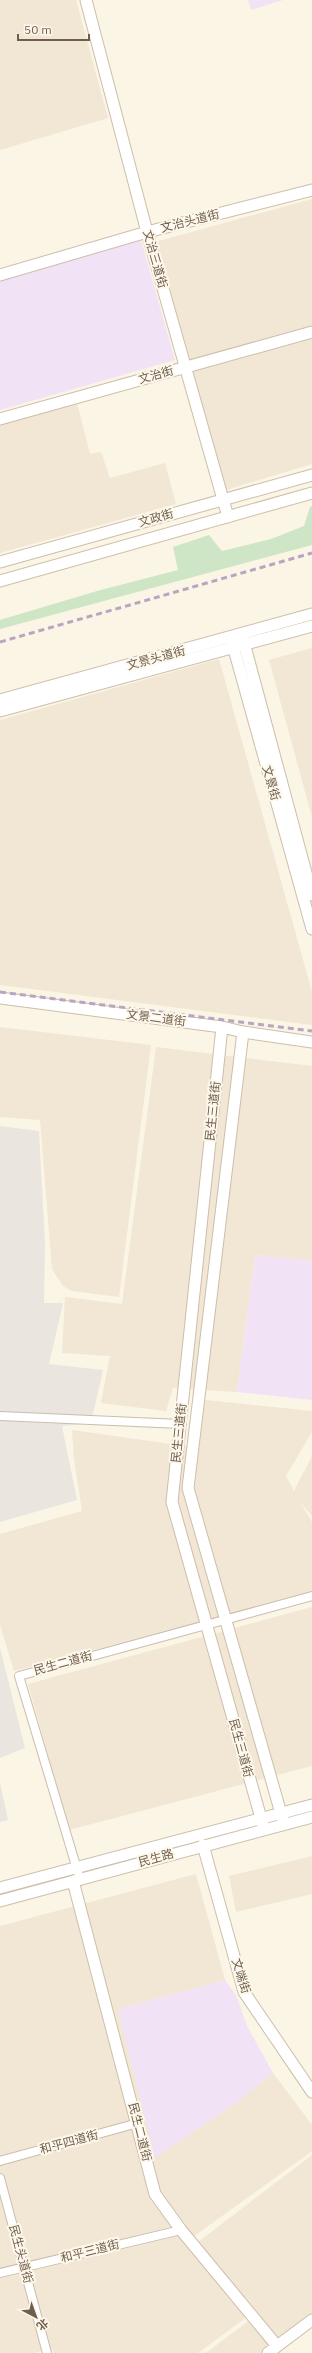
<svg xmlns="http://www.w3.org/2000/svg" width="312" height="2353" font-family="'IBM Plex Sans','Noto Sans SC',sans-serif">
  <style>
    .residential { fill: #f1e7d4 }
    .industrial { fill: #eae6df }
    .education { fill: #f1e2f6 }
    .green { fill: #cee6c5 }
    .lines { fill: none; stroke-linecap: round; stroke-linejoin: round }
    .street-casing { stroke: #cabdad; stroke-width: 10 }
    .secondary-casing { stroke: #cdbeab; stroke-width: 13 }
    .street { stroke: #fff; stroke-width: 8 }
    .secondary { stroke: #fff; stroke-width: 11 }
    .rail { stroke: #b9a5c2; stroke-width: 3; stroke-dasharray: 6 4; stroke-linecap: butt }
    .labels { text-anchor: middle; stroke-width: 4; stroke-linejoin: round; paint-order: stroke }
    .street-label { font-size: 12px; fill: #705e4d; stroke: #fdf8eb }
  </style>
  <rect width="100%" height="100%" fill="#faf5e5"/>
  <!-- residential -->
  <path class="residential" d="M0,0H76L108,118L0,150Z
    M312,199V464L226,490L155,242Z
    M77,403L90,454L101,452L110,478L165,463L176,504L0,553V425Z
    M312,648V817L269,660Z
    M219,659L312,992V1025L0,985V720Z
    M0,1027L151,1045L119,1297L72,1291L63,1286L52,1269L40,1120L0,1117Z
    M156,1047L312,1066V1261L255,1255L237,1392L173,1388L166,1411L101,1403L110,1356L62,1353L65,1297L122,1304Z
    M205,1400L312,1411V1432L286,1476L294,1491L312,1456V1516L300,1502L312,1522V1592L14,1671L0,1625V1534L82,1511L74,1459L72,1430L199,1448Z
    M312,1607V1766L69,1830L28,1684Z
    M312,1856V1894L236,1912L229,1876Z
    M196,1874L225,1980L118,2009L156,2157L236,2103L273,2073L312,2125V2151L186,2242L248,2316L198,2353H54L52,2349L33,2353H0V1926Z
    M312,2155V2314L260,2353H206L255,2316L198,2242Z"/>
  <!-- industrial -->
  <path class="industrial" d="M0,1126L39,1131L45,1243L44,1303H63L49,1364L103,1370L91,1423L62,1426L77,1500L0,1522Z
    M0,1648L25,1748L0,1758Z
    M0,1783L8,1820L0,1822Z"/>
  <!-- education -->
  <path class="education" d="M248,0H283L251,10Z
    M141,240L175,360L0,410V281Z
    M255,1255L312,1261V1400L237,1392Z
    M225,1980L236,1995L247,2026L273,2073L236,2103L155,2158L118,2009Z"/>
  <!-- green -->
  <path class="green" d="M312,506V545L0,629V620L97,591L178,570L173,547L209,535L222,551L271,539L304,526L310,507Z"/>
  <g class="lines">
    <defs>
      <path id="street" d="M0,1416L181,1424
        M80,1879L19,1676L312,1596
        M0,2161L138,2123
        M0,2178L47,2353
        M0,2273L181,2230"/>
      <path id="secondary" d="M86,0L147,232L228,517
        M0,275L147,232L312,190
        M0,419L312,332
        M0,562L312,475
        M0,581L312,493
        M243,639L312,895
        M232,642L312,929
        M0,700L312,614
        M0,711L312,626
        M0,998L222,1027L243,1032L312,1042
        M222,1027L172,1502L264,1829
        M243,1032L188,1488L284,1824
        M203,1845L244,1992L312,2092
        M73,1881L155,2194L181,2230L277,2346
        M0,1888L312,1805
        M0,1901L312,1817
        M268,2353L312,2320"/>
    </defs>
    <!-- street casing -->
    <use href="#street" class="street-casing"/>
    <!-- secondary casing -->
    <use href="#secondary" class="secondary-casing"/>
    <!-- street -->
    <use href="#street" class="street"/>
    <!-- secondary -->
    <use href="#secondary" class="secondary"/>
    <!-- rail -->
    <path class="rail" d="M0,642L312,553
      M0,992L312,1031"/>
  </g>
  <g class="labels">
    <!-- street labels -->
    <g class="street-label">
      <text transform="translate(190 221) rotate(-14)" y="4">文治头道街</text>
      <text transform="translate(155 259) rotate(74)" y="4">文治三道街</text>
      <text transform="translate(156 375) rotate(-16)" y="4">文治街</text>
      <text transform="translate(156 518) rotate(-16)" y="4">文政街</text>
      <text transform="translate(156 658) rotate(-15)" y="4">文景头道街</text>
      <text transform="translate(271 783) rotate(74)" y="4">文景街</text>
      <text transform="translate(156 1018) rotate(7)" y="4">文景二道街</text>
      <text transform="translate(213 1111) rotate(-84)" y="4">民生三道街</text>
      <text transform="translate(179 1433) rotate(-84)" y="4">民生三道街</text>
      <text transform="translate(63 1663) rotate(-15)" y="4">民生二道街</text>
      <text transform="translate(241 1748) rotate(75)" y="4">民生三道街</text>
      <text transform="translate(156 1858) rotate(-15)" y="4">民生路</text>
      <text transform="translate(241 1976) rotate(72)" y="4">文端街</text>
      <text transform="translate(140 2132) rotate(76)" y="4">民生二道街</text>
      <text transform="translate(69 2142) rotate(-15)" y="4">和平四道街</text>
      <text transform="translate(90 2251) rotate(-14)" y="4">和平三道街</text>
      <text transform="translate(21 2254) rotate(75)" y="4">民生头道街</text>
    </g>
  </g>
  <!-- north arrow -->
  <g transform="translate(36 2317) rotate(139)" stroke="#fdf8eb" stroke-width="3" paint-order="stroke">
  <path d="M0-3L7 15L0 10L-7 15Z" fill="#705e4d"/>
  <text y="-6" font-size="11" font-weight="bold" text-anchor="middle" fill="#705e4d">北</text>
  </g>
  <!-- scale -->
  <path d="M18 34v6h71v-6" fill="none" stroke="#705e4d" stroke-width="2"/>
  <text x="24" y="34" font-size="12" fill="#705e4d" stroke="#fdf8eb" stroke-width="3" paint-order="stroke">50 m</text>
</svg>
